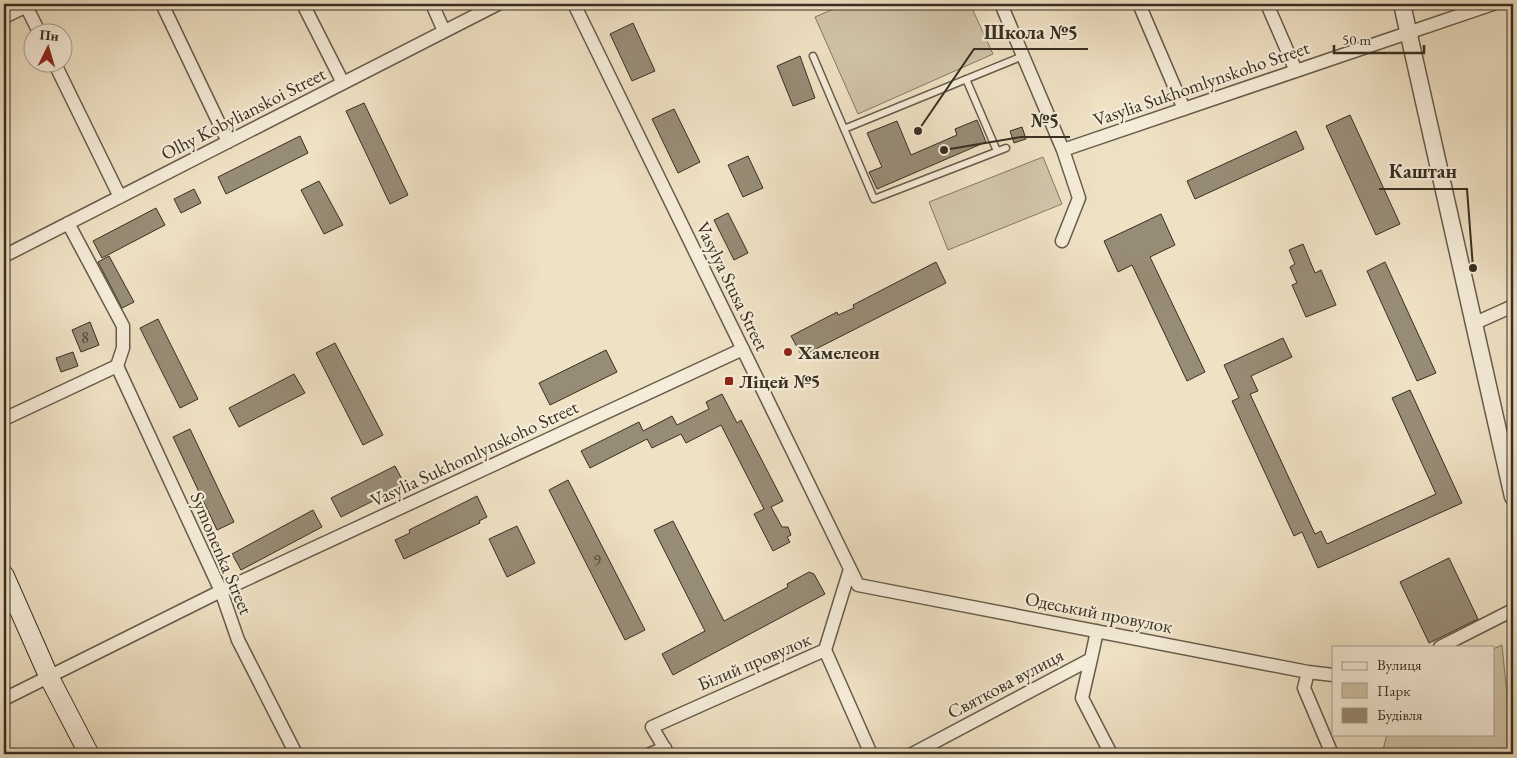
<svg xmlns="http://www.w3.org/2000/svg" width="1517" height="758" font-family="'EB Garamond',serif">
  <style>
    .green { fill: #d0c3a8; stroke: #847965 }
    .building { fill: #978c76; stroke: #382f22 }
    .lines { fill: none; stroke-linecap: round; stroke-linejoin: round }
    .service-casing { stroke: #665c4a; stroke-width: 9 }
    .minor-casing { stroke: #665c4a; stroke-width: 15 }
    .tertiary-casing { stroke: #665c4a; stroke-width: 19 }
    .secondary-casing { stroke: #382f22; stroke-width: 21 }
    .service { stroke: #f5ecd9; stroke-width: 6 }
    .minor { stroke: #f5ecd9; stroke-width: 12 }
    .tertiary { stroke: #f5ecd9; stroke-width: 16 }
    .secondary { stroke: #f5ecd9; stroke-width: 19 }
    .poi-dot { fill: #8f2418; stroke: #f5ecd9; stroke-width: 2 }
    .labels { text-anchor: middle; stroke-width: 4.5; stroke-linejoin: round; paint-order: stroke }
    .number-label { font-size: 16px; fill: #504637 }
    .street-label { font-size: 19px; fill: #382f22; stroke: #f5ecd9 }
    .poi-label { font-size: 19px; font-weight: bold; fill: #382f22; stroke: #f5ecd9; text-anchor: start }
    .leader { fill: none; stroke: #382f22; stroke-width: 2 }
    .callout-dot { fill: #382f22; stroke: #f5ecd9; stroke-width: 2 }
    .callout-label { font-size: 20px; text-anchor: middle; font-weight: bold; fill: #382f22; stroke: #f5ecd9; stroke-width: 4.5; stroke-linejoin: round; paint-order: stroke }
  </style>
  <rect width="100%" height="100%" fill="#efe1c4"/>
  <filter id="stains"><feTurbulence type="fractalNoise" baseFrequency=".004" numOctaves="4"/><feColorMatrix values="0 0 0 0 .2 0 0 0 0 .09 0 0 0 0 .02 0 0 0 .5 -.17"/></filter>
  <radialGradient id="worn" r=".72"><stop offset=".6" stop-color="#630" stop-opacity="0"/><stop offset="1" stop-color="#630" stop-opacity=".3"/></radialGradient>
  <!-- green -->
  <path class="green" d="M845,4H970L993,54L858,114L815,17Z
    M1043,157L1062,204L948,250L929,202Z
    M1502,645L1507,695V754H1382L1387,734H1493V649Z"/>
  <!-- building -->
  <path class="building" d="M633,23L655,71L632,81L610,34Z
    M800,56L815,98L793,106L777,66Z
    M364,103L408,195L390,204L346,111Z
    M674,109L700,162L678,173L652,119Z
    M1350,115L1400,224L1376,235L1326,126Z
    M977,120L986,142L877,189L869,172L882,167L867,133L897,121L911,155L957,135L955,129Z
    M1022,127L1026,139L1014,143L1010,131Z
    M1296,131L1304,149L1195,199L1187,181Z
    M300,136L308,153L226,194L218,177Z
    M748,156L763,188L743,197L728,165Z
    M319,181L343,225L324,234L301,190Z
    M194,189L201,203L181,213L174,199Z
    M156,208L165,225L102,258L93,241Z
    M728,213L748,253L734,260L714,220Z
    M1161,214L1175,245L1150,257L1205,372L1187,381L1132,265L1118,272L1104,241Z
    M1303,244L1315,273L1321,270L1336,305L1306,317L1292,285L1297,283L1290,267L1295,264L1289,250Z
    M109,256L134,302L122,308L98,262Z
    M936,262L946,283L802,356L791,336L837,312L838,315L854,308L853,305Z
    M1385,262L1436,373L1417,381L1367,271Z
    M158,319L198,399L180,408L140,328Z
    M90,322L99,345L81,352L72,330Z
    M1283,338L1292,357L1251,376L1258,391L1250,394L1315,534L1321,531L1327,544L1436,494L1392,398L1410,390L1462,503L1318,568L1302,532L1294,536L1232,401L1239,398L1224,365Z
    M335,343L383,435L363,445L316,353Z
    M606,350L617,372L550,405L539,383Z
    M73,352L78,366L61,372L56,358Z
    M294,374L305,393L239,427L229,408Z
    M722,394L737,423L741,420L783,501L771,507L782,527H788L791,535L787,537L790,542L773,551L754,514L764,509L721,425L686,443L681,434L652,448L647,439L590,468L581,451L639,422L643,431L672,416L677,425L709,409L706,402Z
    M190,429L234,522L217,530L173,437Z
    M395,466L405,485L341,517L331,498Z
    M568,480L645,630L625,640L549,490Z
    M477,496L487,517L479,521L480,523L404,559L395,540L410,533L409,530Z
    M313,510L322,527L241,570L232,554Z
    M673,521L724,621L788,587L787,584L809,572L814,574L825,594L673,675L662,654L705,631L654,530Z
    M517,526L535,563L507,577L489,539Z
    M1449,558L1478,619L1429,643L1400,582Z"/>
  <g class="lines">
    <defs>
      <path id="service" d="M813,56L874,199L1006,148
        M966,79L997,151
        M844,129L1023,56"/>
      <path id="minor" d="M25,4L39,32
        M162,4L228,142
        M303,4L343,83
        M432,4L444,31
        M574,4L858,585L1308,672L1333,675
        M1001,4L1063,150L1079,198L1062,241
        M1139,4L1184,109
        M1267,4L1296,71
        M4,17L31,4
        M54,62L120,197
        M1063,150L1493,4
        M68,223L123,326V348L117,366L221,591L238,640L296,754
        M4,256L498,4
        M1473,324L1513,306
        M4,419L117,366
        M1440,647L1513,610
        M825,650L871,754
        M825,650L850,569
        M1091,659L1082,698L1111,754
        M1308,672L1304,688L1332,754
        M4,699L221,591L743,349
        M650,754L665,748
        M668,754L652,727L825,650
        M912,754L1091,659L1097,631"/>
      <path id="tertiary" d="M1402,4L1513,497"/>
      <path id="secondary" d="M4,575L49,677L89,754"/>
    </defs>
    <!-- service casing -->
    <use href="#service" class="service-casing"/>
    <!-- minor casing -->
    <use href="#minor" class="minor-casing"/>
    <!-- tertiary casing -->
    <use href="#tertiary" class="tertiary-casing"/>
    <!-- secondary casing -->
    <use href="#secondary" class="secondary-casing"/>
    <!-- service -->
    <use href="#service" class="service"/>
    <!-- minor -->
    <use href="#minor" class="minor"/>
    <!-- tertiary -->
    <use href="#tertiary" class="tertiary"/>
    <!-- secondary -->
    <use href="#secondary" class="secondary"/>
  </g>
  <!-- markers -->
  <g class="poi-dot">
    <circle cx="788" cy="352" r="5"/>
    <rect x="724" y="376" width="10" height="10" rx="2.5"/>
  </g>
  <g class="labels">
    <!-- number labels -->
    <g class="number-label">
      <text x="85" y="343">8</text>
      <text x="597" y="566">9</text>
    </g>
    <!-- street labels -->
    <g class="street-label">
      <text transform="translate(1201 83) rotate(-19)" y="7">Vasylia Sukhomlynskoho Street</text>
      <text transform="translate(243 113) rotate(-27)" y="7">Olhy Kobylianskoi Street</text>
      <text transform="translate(733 286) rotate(64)" y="7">Vasylya Stusa Street</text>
      <text transform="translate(474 453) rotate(-25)" y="7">Vasylia Sukhomlynskoho Street</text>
      <text transform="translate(222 553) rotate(67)" y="7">Symonenka Street</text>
      <text transform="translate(1099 612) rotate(11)" y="7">Одеський провулок</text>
      <text transform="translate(754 661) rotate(-23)" y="7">Білий провулок</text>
      <text transform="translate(1005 683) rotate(-28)" y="7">Святкова вулиця</text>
    </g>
    <!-- poi labels -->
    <g class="poi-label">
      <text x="798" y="359">Хамелеон</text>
      <text x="739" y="388">Ліцей №5</text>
    </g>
  </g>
  <!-- callouts -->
  <path class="leader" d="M918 131L974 49H1088M944 150L1021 137H1070M1473 268L1467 189H1379"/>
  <g class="callout-dot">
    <circle cx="918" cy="131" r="5"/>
    <circle cx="944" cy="150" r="5"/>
    <circle cx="1473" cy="268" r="5"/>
  </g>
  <g class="callout-label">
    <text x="1031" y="39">Школа №5</text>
    <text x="1045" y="127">№5</text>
    <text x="1423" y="178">Каштан</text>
  </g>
  <!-- margin -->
  <rect width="1517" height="758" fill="none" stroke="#efe1c4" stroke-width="20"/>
  <rect x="5" y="5" width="1507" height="748" fill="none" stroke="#382f22" stroke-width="2.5"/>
  <rect x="10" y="10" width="1497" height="738" fill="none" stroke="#382f22"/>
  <!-- legend -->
  <rect x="1332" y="646" width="162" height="90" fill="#f5ecd9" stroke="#a9a090"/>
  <rect x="1342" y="662" width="25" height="8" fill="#f5ecd9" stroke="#a9a090"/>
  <text x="1377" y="670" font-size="15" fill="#382f22">Вулиця</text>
  <rect x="1342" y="683" width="25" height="15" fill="#d0c3a8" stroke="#a9a090"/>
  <text x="1377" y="696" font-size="15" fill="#382f22">Парк</text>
  <rect x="1342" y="708" width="25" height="15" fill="#978c76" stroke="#a9a090"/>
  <text x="1377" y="720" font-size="15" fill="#382f22">Будівля</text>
  <!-- north arrow -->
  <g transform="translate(48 48) rotate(5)"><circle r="24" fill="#f5ecd9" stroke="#a9a090"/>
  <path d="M0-4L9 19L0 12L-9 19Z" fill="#8f2418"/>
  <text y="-8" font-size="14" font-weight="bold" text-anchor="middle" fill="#382f22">Пн</text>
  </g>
  <!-- scale -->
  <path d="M1334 45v8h90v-8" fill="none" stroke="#382f22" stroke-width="2.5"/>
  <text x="1342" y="45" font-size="15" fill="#382f22" stroke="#f5ecd9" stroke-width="4" paint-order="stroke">50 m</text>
  <rect width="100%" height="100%" filter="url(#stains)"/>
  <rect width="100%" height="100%" fill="url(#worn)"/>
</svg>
